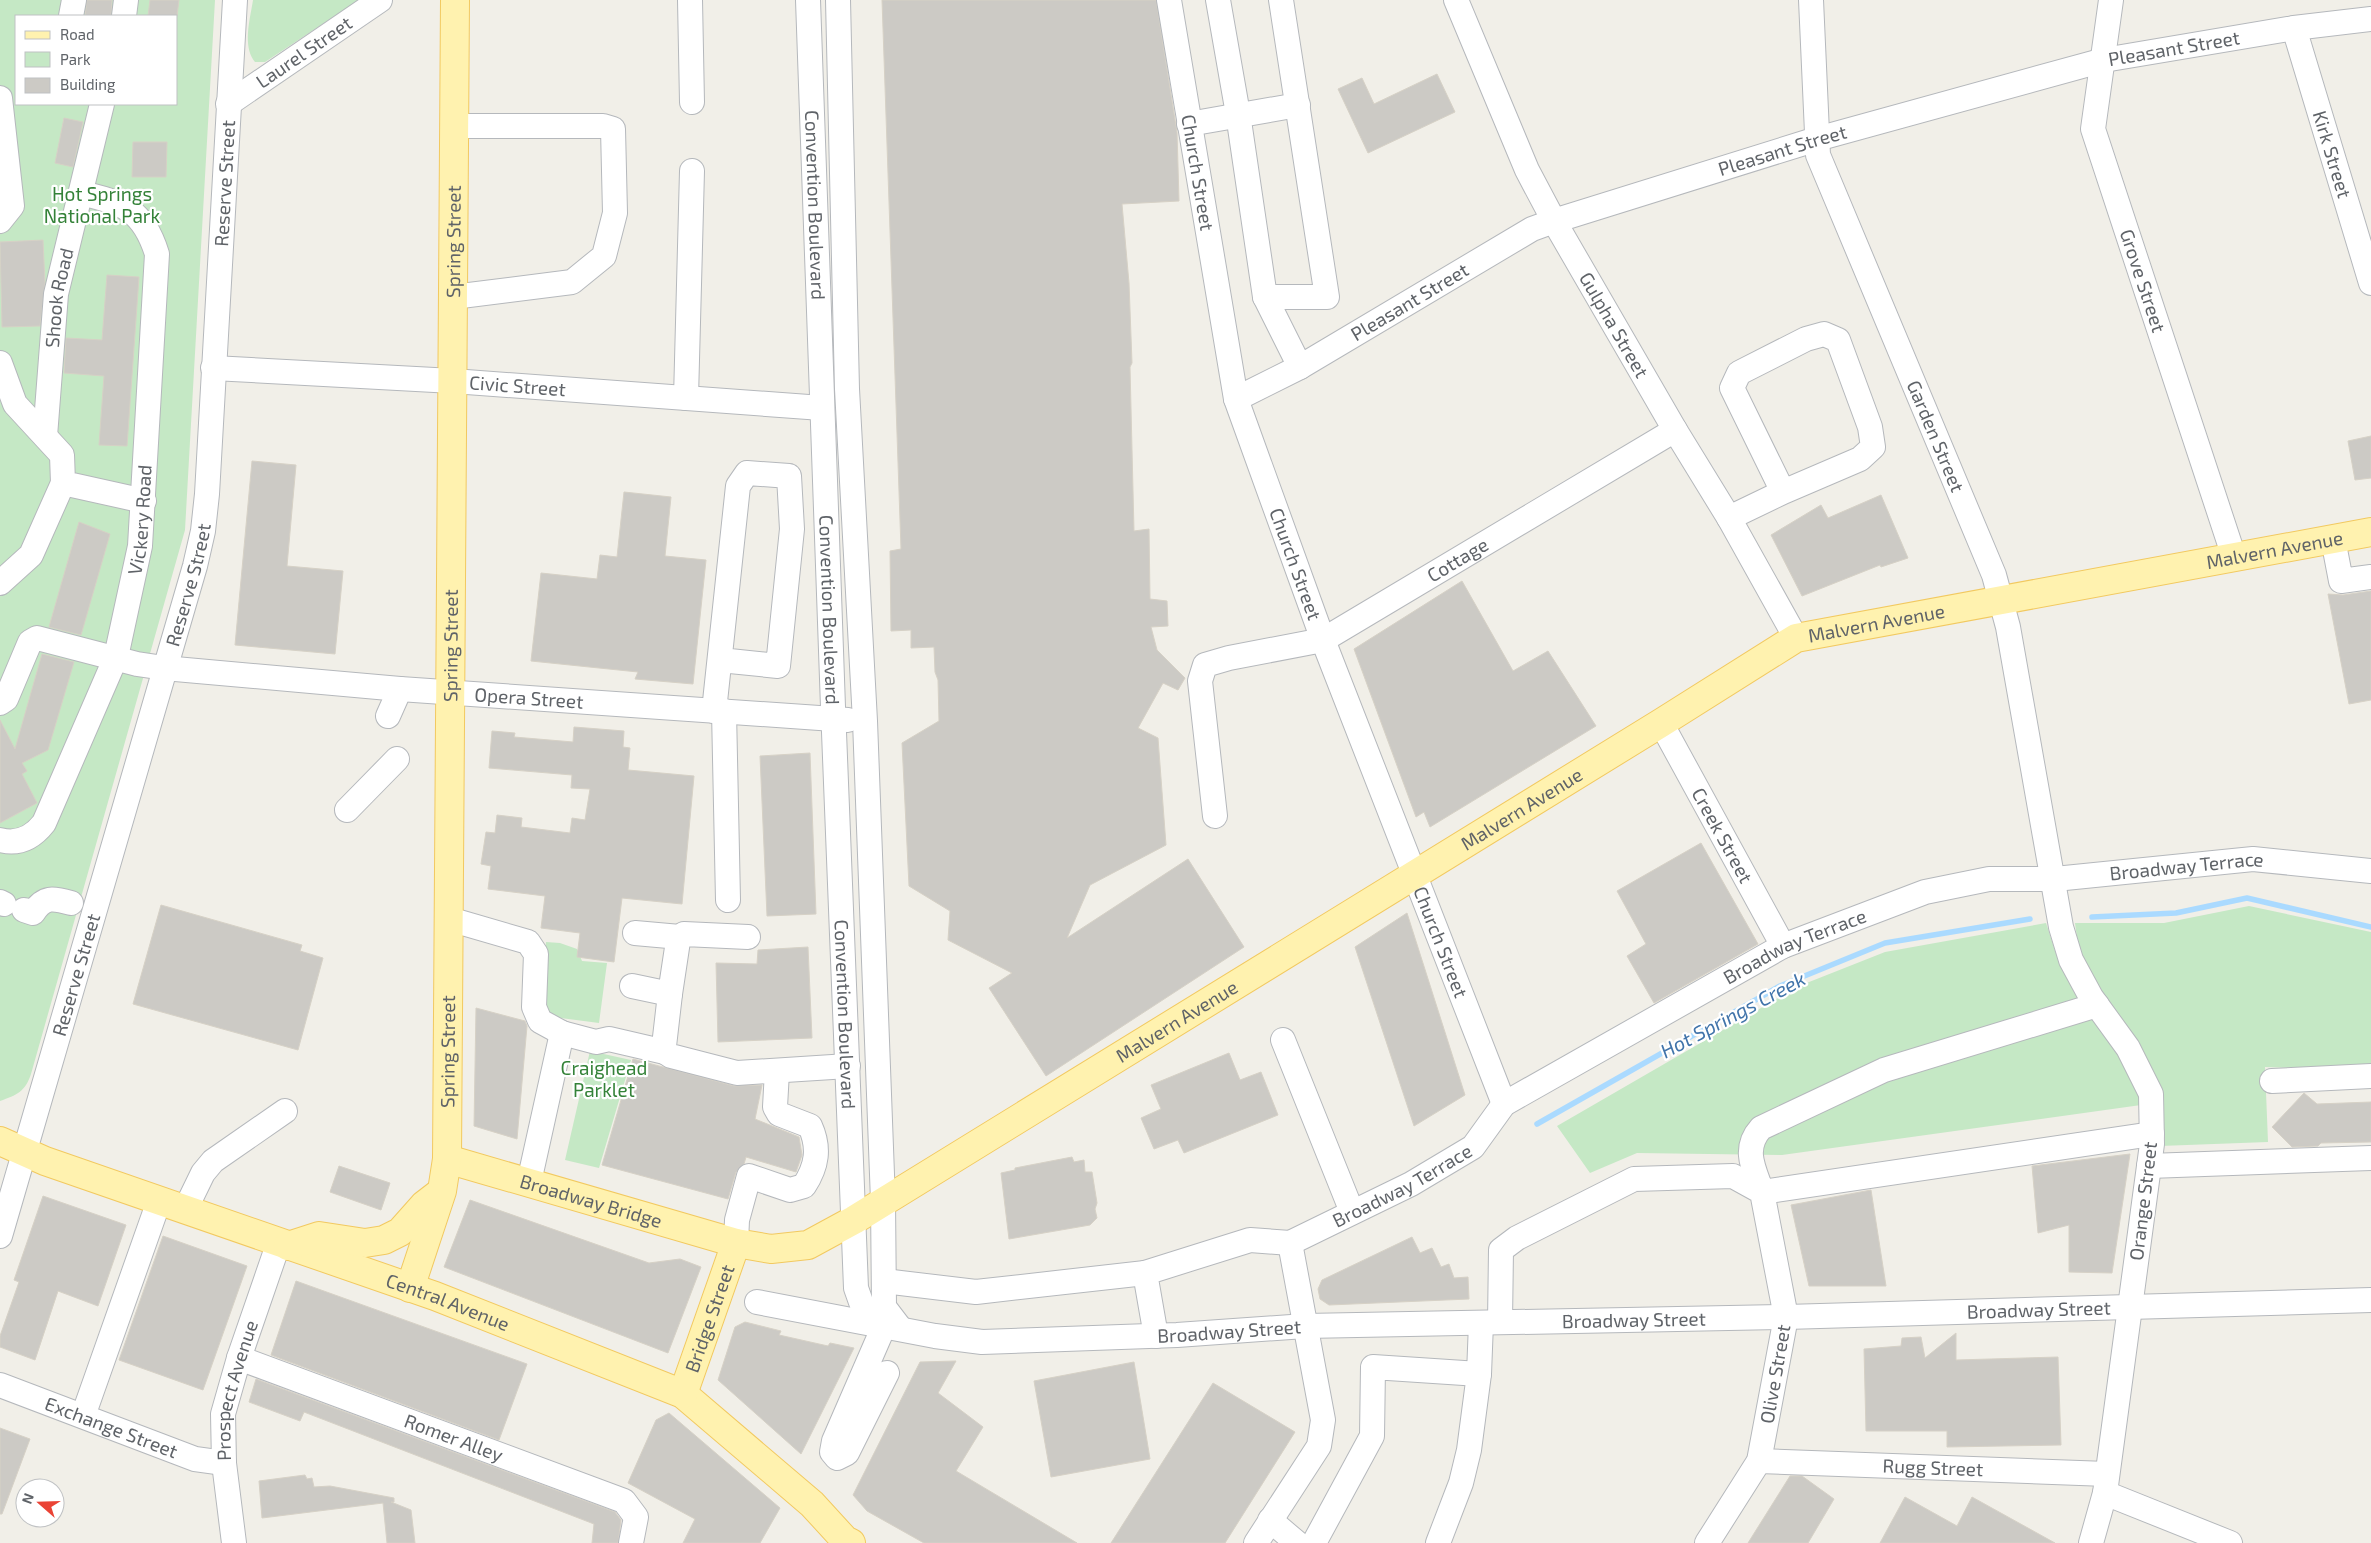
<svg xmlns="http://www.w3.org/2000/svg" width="2371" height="1543" font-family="'Exo 2',sans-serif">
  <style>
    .green { fill: #c5e8c5; fill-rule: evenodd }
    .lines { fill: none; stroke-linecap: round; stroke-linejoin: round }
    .stream { stroke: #aadaff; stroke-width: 5.5 }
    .building { fill: #cccac5; stroke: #d6d1c6 }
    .minor-casing { stroke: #b5b8bc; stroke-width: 26 }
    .major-casing { stroke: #f2c960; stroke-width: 30 }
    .minor { stroke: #fff; stroke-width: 24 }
    .major { stroke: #fff2af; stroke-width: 28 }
    .labels { text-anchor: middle; stroke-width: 4.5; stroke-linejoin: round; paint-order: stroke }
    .street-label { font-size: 19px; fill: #5f6368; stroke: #fff }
    .park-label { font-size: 19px; fill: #348238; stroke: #fff }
    .water-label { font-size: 20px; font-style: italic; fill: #4174aa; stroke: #fff }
  </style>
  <rect width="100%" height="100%" fill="#f1efe8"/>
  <!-- green -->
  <path class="green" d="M0,0H215L185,530L31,1074C25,1092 17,1095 0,1101ZM16,16H176V104H16Z
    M253,0H359L265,62H255C242,46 250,20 253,0Z
    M2249,906L2371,932V1070L2265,1067L2268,1142L2160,1146L2162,1093L2080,960L2075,923H2164Z
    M2046,923C2052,940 2057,960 2066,976C2091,1020 2131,1055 2141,1105L1782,1155L1637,1153L1590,1173L1557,1126L1799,986L1885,952Z
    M546,942L560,943L577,949L582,961L607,963L599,1023L553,1017L544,1007L542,995Z
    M590,1051L631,1060L599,1168L565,1160Z"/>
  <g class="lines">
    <!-- stream -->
    <path class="stream" d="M2092,917L2176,913L2247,898L2371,927
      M1537,1124L1780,986L1885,943L2030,919"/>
  </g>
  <!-- building -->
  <path class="building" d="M87,0H112L111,16H85Z
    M150,0H179L177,16H148Z
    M882,0H1156L1177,132L1179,201L1122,204L1129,283L1132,363L1130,367L1134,531L1149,529L1150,599L1167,601L1168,626L1151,627L1157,650L1185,678L1178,690L1163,683L1138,728L1158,738L1166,845L1090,885L1067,938L1188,859L1244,947L1046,1076L989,988L1012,973L948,940L950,911L909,886L902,743L939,721L938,680L935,672L934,647L911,648V630L891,631L890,551L901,549Z
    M1437,74L1455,112L1368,153L1338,89L1362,78L1374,104Z
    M64,118L83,122L73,167L55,163Z
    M133,142H167L166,177H132Z
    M43,240L45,283L40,326L2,327L0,242Z
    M107,275L139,277L127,446L99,445L104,376L64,373L66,338L102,340Z
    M2371,436V478L2355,480L2348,441Z
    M252,461L296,465L287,566L343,571L335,654L235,645Z
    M624,492L671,497L665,556L706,560L693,684L635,679L638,672L531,661L541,573L597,579L600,555L617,557Z
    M1881,495L1908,558L1881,567L1880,565L1802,596L1771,535L1821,505L1828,518Z
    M79,522L110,534L81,635L49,627Z
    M1462,581L1513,671L1548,651L1596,726L1430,827L1424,812L1416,817L1354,649Z
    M2371,591V700L2349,704L2328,594L2343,595Z
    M42,654L74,662L48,750L22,763L27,771L22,774L37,803L0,823V720L15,749Z
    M574,727L624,731L623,747L630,748L628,770L694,776L682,904L622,898L614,962L577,957L580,933L541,928L545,896L488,889L491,866L481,864L486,832L495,833L497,815L522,818L521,827L570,833L572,818L585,820L590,789L571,788L572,775L489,768L492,731L515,733L514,737L573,742Z
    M810,753L816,914L767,916L760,756Z
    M1701,843L1758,944L1654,1003L1627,956L1646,944L1617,891Z
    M161,905L302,945L300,951L323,958L298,1050L133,1004Z
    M1407,913L1465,1095L1414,1126L1355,947Z
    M808,947L812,1038L718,1042L716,963L757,964L758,950Z
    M476,1008L525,1021L527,1026L517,1139L474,1126Z
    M1229,1053L1240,1080L1261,1072L1278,1115L1184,1153L1178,1140L1154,1149L1141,1118L1161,1109L1151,1085Z
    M633,1059L734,1086L762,1085L755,1119L799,1137L802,1155L796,1172L746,1157L744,1164L736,1172L728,1199L602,1165Z
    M2304,1093L2317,1104L2371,1102V1142L2321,1143L2318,1146L2292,1147L2272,1127Z
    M2130,1154L2112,1273L2069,1272V1225L2038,1233L2032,1166Z
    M1072,1157L1074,1162L1084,1160L1085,1172H1092L1097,1203L1095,1209L1097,1218L1090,1225L1009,1239L1001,1173L1015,1170V1168Z
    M339,1166L390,1183L381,1210L330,1192Z
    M1871,1190L1886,1286H1809L1791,1205Z
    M43,1196L126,1225L98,1306L58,1291L35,1360L0,1347V1336L19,1282L14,1280Z
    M470,1200L649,1263L680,1259L701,1267L668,1353L444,1267Z
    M163,1236L247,1266L203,1390L119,1360Z
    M1412,1237L1420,1253L1432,1248L1441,1267L1449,1264L1454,1278L1468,1277L1469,1299L1329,1305L1320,1299L1318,1289L1322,1280Z
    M296,1281L527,1364L499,1440L271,1355Z
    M745,1322L781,1331L779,1335L828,1346L830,1343L854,1348L801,1454L718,1380L735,1327Z
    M1956,1333V1360L2058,1357L2061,1445L1947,1447V1431H1866L1864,1349L1901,1346L1902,1338L1921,1337L1925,1358Z
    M956,1361L938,1393L983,1427L956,1471L1077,1543H924L867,1511L853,1495L920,1362Z
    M1134,1362L1150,1459L1051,1477L1034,1381Z
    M256,1379L615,1512L621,1520L618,1543H592L594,1524L304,1412L300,1421L249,1402Z
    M1213,1383L1295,1432L1225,1543H1111Z
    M669,1413L780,1508L760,1543H683L695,1519L628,1483L656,1420Z
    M0,1428L30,1439L2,1514H0Z
    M305,1475L307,1479L312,1478L314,1487L330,1486L394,1498V1502H391L411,1510L415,1543H387L383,1503L262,1518L259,1481Z
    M1790,1476H1802L1834,1499L1808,1543H1748Z
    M1905,1497L1957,1526L1972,1497L2055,1543H1880Z"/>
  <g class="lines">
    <defs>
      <g id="minor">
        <path d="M690,0L692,102"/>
        <path id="s1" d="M808,0L833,707L856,1288L868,1322"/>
        <path d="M838,0L847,389L865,721L883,1201L884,1307L900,1328"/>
        <path id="s2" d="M1169,0L1236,399L1323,640L1504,1104"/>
        <path d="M1218,0L1238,114L1265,297L1300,367"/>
        <path id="s3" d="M1456,0L1527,170L1554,221L1675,430L1729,518L1796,638"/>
        <path id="s4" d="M1811,0L1818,155L1994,575L2008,627L2061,927L2071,960L2091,997L2128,1048L2151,1094L2152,1144L2149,1166L2105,1493L2091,1543"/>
        <path id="s5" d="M2111,0L2093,129L2234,557"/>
        <path d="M71,16L74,0"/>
        <path d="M124,16L126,0"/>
        <path id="s6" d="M2294,28L2371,283"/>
        <path d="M0,98L12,206L0,221"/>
        <path id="s7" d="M228,104L380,0"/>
        <path d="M1189,124L1298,105"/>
        <path d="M453,297L572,282L604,256L615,213L613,129L603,126H454"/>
        <path d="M1265,297H1327L1281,0"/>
        <path d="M0,363L15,404L62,455L63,483L144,501"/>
        <path id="s8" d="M213,368L453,381L822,408"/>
        <path d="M686,398L692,171"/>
        <path id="s9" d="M1236,399L1300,367L1532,229L1554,221L1817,139L2104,60L2294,28L2371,19"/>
        <path id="s10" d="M45,436L56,294L102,104"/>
        <path d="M1729,518L1783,492L1860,459L1873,447L1870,427L1838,340L1824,334L1806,339L1739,373L1732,388L1783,492"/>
        <path d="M2333,539L2341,581L2371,577"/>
        <path d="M0,583L31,555L63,483"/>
        <path id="s11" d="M0,703L6,699L30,642L37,638L137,664L164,668L400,689L848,720"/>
        <path d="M714,711L738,486L747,473L789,476L792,529L778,666L720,660"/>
        <path d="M724,711L728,900"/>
        <path d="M388,716L400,689"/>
        <path id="s12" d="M1661,723L1783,946"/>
        <path d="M347,810L397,759"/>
        <path id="s13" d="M1215,816L1200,681L1205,665L1229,658L1323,640L1675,430"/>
        <path id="s14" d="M0,840C19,845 33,837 44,823L116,657L140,546L157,254C143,209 123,203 81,193"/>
        <path d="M0,902L4,904"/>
        <path d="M24,910L33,913C44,896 53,898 71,903"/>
        <path d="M449,919L528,942L536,954L534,1007L540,1021L562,1033L596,1042L609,1039L665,1052"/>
        <path d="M635,933L680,937"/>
        <path d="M632,986L670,994L678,941L684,934L748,937"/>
        <path d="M670,994L664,1046L665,1052L671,1056L737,1073L848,1066"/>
        <path d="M2097,1005L1884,1070L1761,1128C1742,1149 1754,1169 1762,1192L2152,1134"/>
        <path d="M1283,1040L1352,1212"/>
        <path d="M2272,1081L2371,1076"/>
        <path d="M2149,1166L2371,1158"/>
        <path d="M529,1182L562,1033"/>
        <path d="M185,1210L203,1173L213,1161L285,1111"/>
        <path id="s15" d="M0,1236L195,566L203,531L207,494L235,0"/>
        <path d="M736,1243L737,1220L749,1176L790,1190L804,1186C817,1166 820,1148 810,1126L779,1114L775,1107L777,1071"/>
        <path id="s16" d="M1290,1243L1411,1184L1473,1147L1504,1104L1783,946L1925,892L1989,879H2055L2253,859L2371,871"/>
        <path d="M884,1281L976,1292L1145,1273"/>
        <path id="s17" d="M757,1302L935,1336L982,1342L1177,1335L1305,1326L1786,1317L2371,1300"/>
        <path d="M1500,1322L1501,1250L1517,1238L1634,1179L1733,1176L1762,1192L1786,1317L1759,1461L1707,1543"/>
        <path d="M884,1326L834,1441L832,1452L837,1458L847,1453L887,1373"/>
        <path d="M1156,1336L1145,1273L1250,1240L1290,1243"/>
        <path id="s18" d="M239,1358L624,1501L636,1517L631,1543"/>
        <path id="s19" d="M0,1385L195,1459L224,1463"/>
        <path d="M83,1416L159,1201"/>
        <path id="s20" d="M1759,1461L2107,1474"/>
        <path d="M2105,1493L2230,1543"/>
        <path d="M1270,1520L1297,1543"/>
        <path id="s21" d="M234,1543L224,1463L223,1414L239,1358L279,1242"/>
        <path d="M1256,1543L1319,1446L1323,1420L1290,1243"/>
        <path d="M1314,1543L1372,1436L1373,1367L1479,1374L1481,1323"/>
        <path d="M1438,1543L1461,1483L1469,1450L1479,1374"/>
      </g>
      <g id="major">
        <path id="s22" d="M0,1141L45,1161L435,1296L683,1394L812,1504L845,1540L851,1543"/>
        <path id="s23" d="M447,1159L736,1243L771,1249L808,1245L854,1220L1661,723L1796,638L2371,532"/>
        <path d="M288,1246L319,1236L365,1243L384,1240L400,1232L424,1205L437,1195"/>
        <path id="s24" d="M410,1288L442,1191L447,1159L455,0"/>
        <path id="s25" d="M683,1394L736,1243"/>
      </g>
    </defs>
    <!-- minor casing -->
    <use href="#minor" class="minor-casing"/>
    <!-- major casing -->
    <use href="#major" class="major-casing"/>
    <!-- minor -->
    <use href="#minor" class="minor"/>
    <!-- major -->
    <use href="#major" class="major"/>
  </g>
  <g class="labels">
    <!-- street labels -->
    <g class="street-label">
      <text dy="7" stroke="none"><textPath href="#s9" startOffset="1009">Pleasant Street</textPath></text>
      <text dy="7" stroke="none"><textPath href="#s7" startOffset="92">Laurel Street</textPath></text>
      <text dy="7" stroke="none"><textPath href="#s9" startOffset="604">Pleasant Street</textPath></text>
      <text dy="7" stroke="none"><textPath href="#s6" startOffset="132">Kirk Street</textPath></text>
      <text dy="7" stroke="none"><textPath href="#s2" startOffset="175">Church Street</textPath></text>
      <text dy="7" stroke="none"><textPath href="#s15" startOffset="1082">Reserve Street</textPath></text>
      <text dy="7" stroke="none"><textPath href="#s1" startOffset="205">Convention Boulevard</textPath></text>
      <text dy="7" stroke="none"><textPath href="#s24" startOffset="1052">Spring Street</textPath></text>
      <text dy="7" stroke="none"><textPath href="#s5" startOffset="290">Grove Street</textPath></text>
      <text dy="7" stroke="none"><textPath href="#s10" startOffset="139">Shook Road</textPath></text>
      <text dy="7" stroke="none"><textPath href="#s9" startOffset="199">Pleasant Street</textPath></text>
      <text dy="7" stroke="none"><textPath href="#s3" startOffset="362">Gulpha Street</textPath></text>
      <text dy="7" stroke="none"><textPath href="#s8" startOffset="305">Civic Street</textPath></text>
      <text dy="7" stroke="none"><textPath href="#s4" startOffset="460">Garden Street</textPath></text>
      <text dy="7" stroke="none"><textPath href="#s14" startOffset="371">Vickery Road</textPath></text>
      <text dy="7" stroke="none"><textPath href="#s23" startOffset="2020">Malvern Avenue</textPath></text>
      <text dy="7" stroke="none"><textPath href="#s13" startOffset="430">Cottage</textPath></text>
      <text dy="7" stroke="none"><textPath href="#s2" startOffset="580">Church Street</textPath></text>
      <text dy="7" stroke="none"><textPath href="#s15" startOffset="678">Reserve Street</textPath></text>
      <text dy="7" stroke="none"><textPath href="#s1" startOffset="610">Convention Boulevard</textPath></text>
      <text dy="7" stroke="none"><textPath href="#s23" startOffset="1615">Malvern Avenue</textPath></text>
      <text dy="7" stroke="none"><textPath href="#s24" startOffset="648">Spring Street</textPath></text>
      <text dy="7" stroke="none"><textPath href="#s11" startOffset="574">Opera Street</textPath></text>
      <text dy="7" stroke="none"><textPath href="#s23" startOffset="1210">Malvern Avenue</textPath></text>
      <text dy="7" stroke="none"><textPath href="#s12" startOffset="128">Creek Street</textPath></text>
      <text dy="7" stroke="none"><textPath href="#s16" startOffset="996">Broadway Terrace</textPath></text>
      <text dy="7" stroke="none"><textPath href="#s2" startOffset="985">Church Street</textPath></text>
      <text dy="7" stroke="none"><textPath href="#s16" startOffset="591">Broadway Terrace</textPath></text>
      <text dy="7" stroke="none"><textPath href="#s15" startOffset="272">Reserve Street</textPath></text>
      <text dy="7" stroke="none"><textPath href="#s1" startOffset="1015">Convention Boulevard</textPath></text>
      <text dy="7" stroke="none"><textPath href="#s23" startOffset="805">Malvern Avenue</textPath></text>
      <text dy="7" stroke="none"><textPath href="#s24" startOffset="242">Spring Street</textPath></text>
      <text dy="7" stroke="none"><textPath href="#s16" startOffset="126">Broadway Terrace</textPath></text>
      <text dy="7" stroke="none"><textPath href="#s23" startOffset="150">Broadway Bridge</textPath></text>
      <text transform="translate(2143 1201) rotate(-83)" y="7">Orange Street</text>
      <text dy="7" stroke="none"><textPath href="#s22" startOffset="476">Central Avenue</textPath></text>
      <text dy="7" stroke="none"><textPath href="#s17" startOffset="1286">Broadway Street</textPath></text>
      <text dy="7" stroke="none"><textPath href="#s25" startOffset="80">Bridge Street</textPath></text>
      <text dy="7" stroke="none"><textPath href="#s17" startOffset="881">Broadway Street</textPath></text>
      <text dy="7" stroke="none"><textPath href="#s17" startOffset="476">Broadway Street</textPath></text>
      <text transform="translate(1775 1374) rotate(-80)" y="7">Olive Street</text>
      <text dy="7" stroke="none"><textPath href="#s21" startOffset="155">Prospect Avenue</textPath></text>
      <text dy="7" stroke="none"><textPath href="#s19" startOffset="119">Exchange Street</textPath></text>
      <text dy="7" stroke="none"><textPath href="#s18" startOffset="229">Romer Alley</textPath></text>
      <text dy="7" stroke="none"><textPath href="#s20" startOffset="174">Rugg Street</textPath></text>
    </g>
    <!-- park labels -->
    <g class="park-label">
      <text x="102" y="201">Hot Springs<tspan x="102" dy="22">National Park</tspan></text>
      <text x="604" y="1075">Craighead<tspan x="604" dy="22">Parklet</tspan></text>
    </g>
    <!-- water labels -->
    <g class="water-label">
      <text transform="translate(1733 1015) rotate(-28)" y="7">Hot Springs Creek</text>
    </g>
  </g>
  <!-- legend -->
  <rect x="15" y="15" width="162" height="90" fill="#ffffff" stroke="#bfc1c3"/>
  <rect x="25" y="31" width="25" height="8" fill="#fff2af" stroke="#bfc1c3"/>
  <text x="60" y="40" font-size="15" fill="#5f6368">Road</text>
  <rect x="25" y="52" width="25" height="15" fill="#c5e8c5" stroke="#bfc1c3"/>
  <text x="60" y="65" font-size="15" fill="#5f6368">Park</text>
  <rect x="25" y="78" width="25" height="15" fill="#cccac5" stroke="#bfc1c3"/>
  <text x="60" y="90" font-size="15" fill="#5f6368">Building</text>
  <!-- north arrow -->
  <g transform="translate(40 1503) rotate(290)"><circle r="24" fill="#ffffff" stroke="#bfc1c3"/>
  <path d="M0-4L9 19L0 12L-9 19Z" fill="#ea4335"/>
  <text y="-8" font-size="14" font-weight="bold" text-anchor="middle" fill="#5f6368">N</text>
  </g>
</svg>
